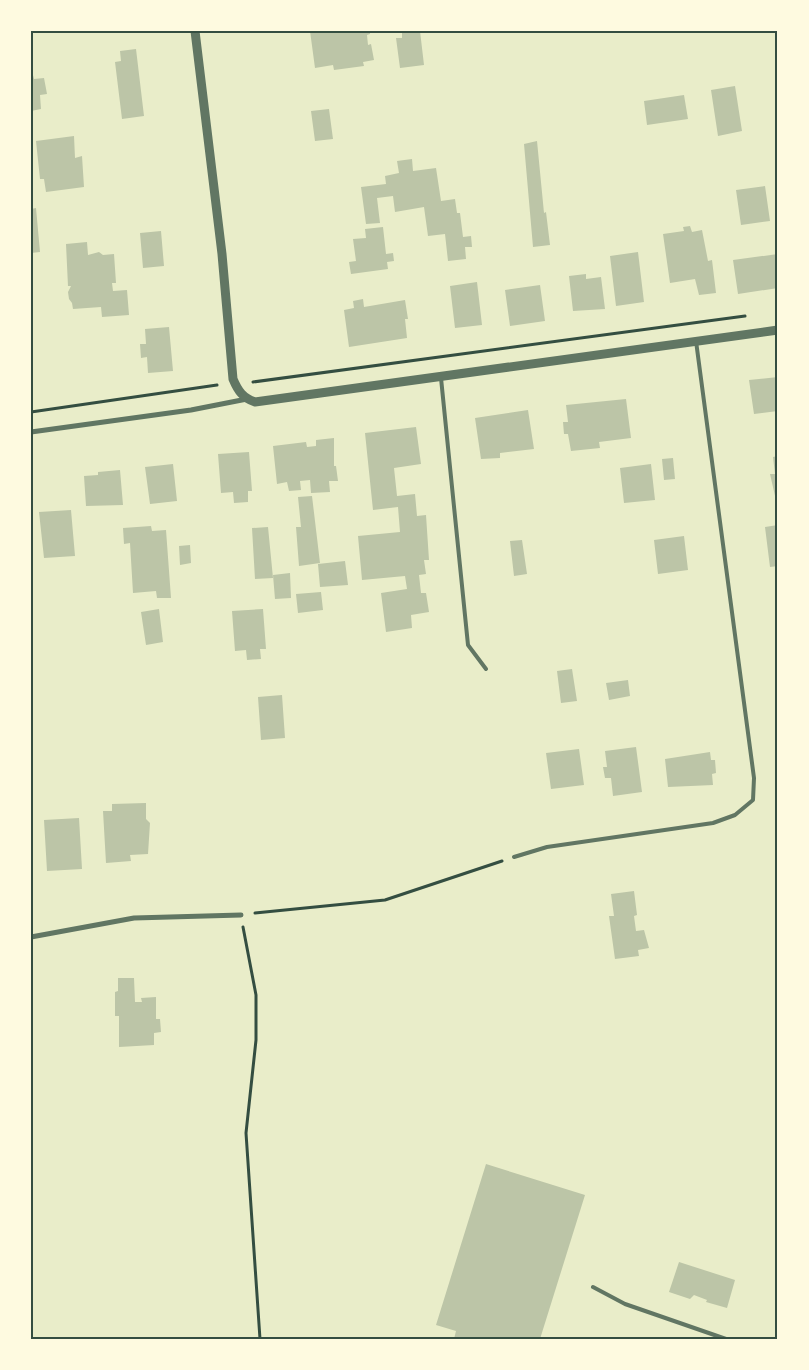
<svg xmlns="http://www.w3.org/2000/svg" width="809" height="1370" font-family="'Space Grotesk',sans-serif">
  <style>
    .building { fill: #bcc5a7 }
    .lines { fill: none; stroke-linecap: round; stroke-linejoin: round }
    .path { stroke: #344e41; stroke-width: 3 }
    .service { stroke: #617663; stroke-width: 4 }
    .minor { stroke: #617663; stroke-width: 5 }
    .tertiary { stroke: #617663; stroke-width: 9 }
    .neatline { fill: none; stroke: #344e41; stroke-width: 2 }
  </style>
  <rect width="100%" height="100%" fill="#e9edc9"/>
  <!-- building -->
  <path class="building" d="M310,31H370V34L367,35L368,45L371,44L374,60L363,62L364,66L334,70L333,65L315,68Z
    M407,31H420L424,65L400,68L396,38H402V33Z
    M136,49L144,116L122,119L115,62L121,61L120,51Z
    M31,67L34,79L44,78L47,94L40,95L41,109L31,111Z
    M735,86L742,131L718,136L711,90Z
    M684,95L688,119L647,125L644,101Z
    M329,109L333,139L315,141L311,111Z
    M74,136L75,158L82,156L84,187L46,192L44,179H40L36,141Z
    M537,141L544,213L546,212L550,245L533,247L524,144Z
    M412,159L413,171L436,168L441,201L455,199L457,213H460L463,237L471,236L472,247H465L466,259L448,261L445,234L428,236L424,207L395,212L393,196L377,198L380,223L366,224L361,187L386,184L385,176L399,173L397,161Z
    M765,186L770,221L741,225L736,190Z
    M36,208L40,252L31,253V209Z
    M690,226L692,232L702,230L708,261L712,260L716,293L699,295L695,279L670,283L663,234L684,231L683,227Z
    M383,227L386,254L393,253L394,261L387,262L388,269L351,274L349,262L356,261L353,239L366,238L365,229Z
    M161,231L164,266L143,268L140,233Z
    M87,242L88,255L99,252L103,255L114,254L116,283H112L113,291L127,290L129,315L102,317L101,307L73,309L72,303L69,299L68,292L71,286H68L66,244Z
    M638,252L644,302L616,306L610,256Z
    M778,254V288L738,294L733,260Z
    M586,274V279L601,277L605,309L573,311L569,276Z
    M477,282L482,325L455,328L450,286Z
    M540,285L545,321L510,326L505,290Z
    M363,299L364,307L405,300L408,319H405L407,338L349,347L344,310L354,308L353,301Z
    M169,327L173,371L148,373L147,357L141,358L140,344H146L145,329Z
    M778,377V411L754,414L749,380Z
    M626,399L631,438L599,442L600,448L571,451L568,434H564L563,422H568L566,405Z
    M528,410L534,449L500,453V458L481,459L475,418Z
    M416,427L421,464L394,468L397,496L415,494L417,516L426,515L429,560H424L426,574L419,575L421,593H426L429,612L411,615L412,628L386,632L381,593L407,589L405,576L362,580L358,536L400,532L398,507L373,510L365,433Z
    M334,438V466H336L338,481H329L330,492L311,493L310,480L300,481L301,490L289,491L287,482L277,484L273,446L306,442L307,447L316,446V440Z
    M249,452L252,491H248V502L234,503L233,492L221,493L218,454Z
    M778,456V509L770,474H775L773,457Z
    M673,458L675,479L664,480L662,459Z
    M173,464L177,501L150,504L145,467Z
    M651,464L655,500L624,503L620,468Z
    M120,470L123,505L86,506L84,476L98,475V472Z
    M312,496L320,563L299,566L296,527H301L298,497Z
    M71,510L75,556L44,558L39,512Z
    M778,525V566L770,567L765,527Z
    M151,526L152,531L166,530L171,598H157L156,591L133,593L130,543L124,544L123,528Z
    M268,527L273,578L255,579L252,528Z
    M684,536L688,570L658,574L654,540Z
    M522,540L527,574L514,576L510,541Z
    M190,545L191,563L180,565L179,546Z
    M345,561L348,585L320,587L318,564Z
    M290,573L291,598L275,599L273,575Z
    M321,592L323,610L298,613L296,594Z
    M159,609L163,642L146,645L141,612Z
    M263,609L266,649H260L261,659L247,660L246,650L235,651L232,611Z
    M572,669L577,701L561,703L557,671Z
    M628,680L630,696L609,700L606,683Z
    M282,695L285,738L261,740L258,697Z
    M636,747L642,792L613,796L611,778H605L603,767H607L605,751Z
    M579,749L584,785L551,789L546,753Z
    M710,752L711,760H715L716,773L712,774L713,785L668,787L665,759Z
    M146,803V819L150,823L148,854L130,855L131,861L106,863L103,811H112V804Z
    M79,818L82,869L47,871L44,820Z
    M634,891L637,915L634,916L636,931L644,930L649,948L638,950L639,956L615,959L609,916H614L611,894Z
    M118,978H134L135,1002H142L141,998L156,997V1019H160L161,1032L154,1033V1045L119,1047V1016H115V992L118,991Z
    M486,1164L585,1195L540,1339H454L456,1331L436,1325Z
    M679,1262L735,1280L727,1308L706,1302L707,1300L694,1295L690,1299L669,1292Z"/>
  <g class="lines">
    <!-- path -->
    <path class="path" d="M253,382L745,316
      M31,412L217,385
      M255,913L385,900L502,861
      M243,927L256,995V1040L246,1133L260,1339"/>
    <!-- service -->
    <path class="service" d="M441,378L468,645L486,669
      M514,857L547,847L713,823L735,815L753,800L754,778L696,341
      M593,1287L625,1304L726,1339"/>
    <!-- minor -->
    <path class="minor" d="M31,432L191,410L247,399
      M31,937L134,918L241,915"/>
    <!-- tertiary -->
    <path class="tertiary" d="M195,31L222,254L233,379C238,391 243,398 255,402L778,330"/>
  </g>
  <!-- border -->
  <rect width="809" height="1370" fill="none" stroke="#fefae0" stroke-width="65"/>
  <rect x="32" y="32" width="744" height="1306" class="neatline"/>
</svg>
